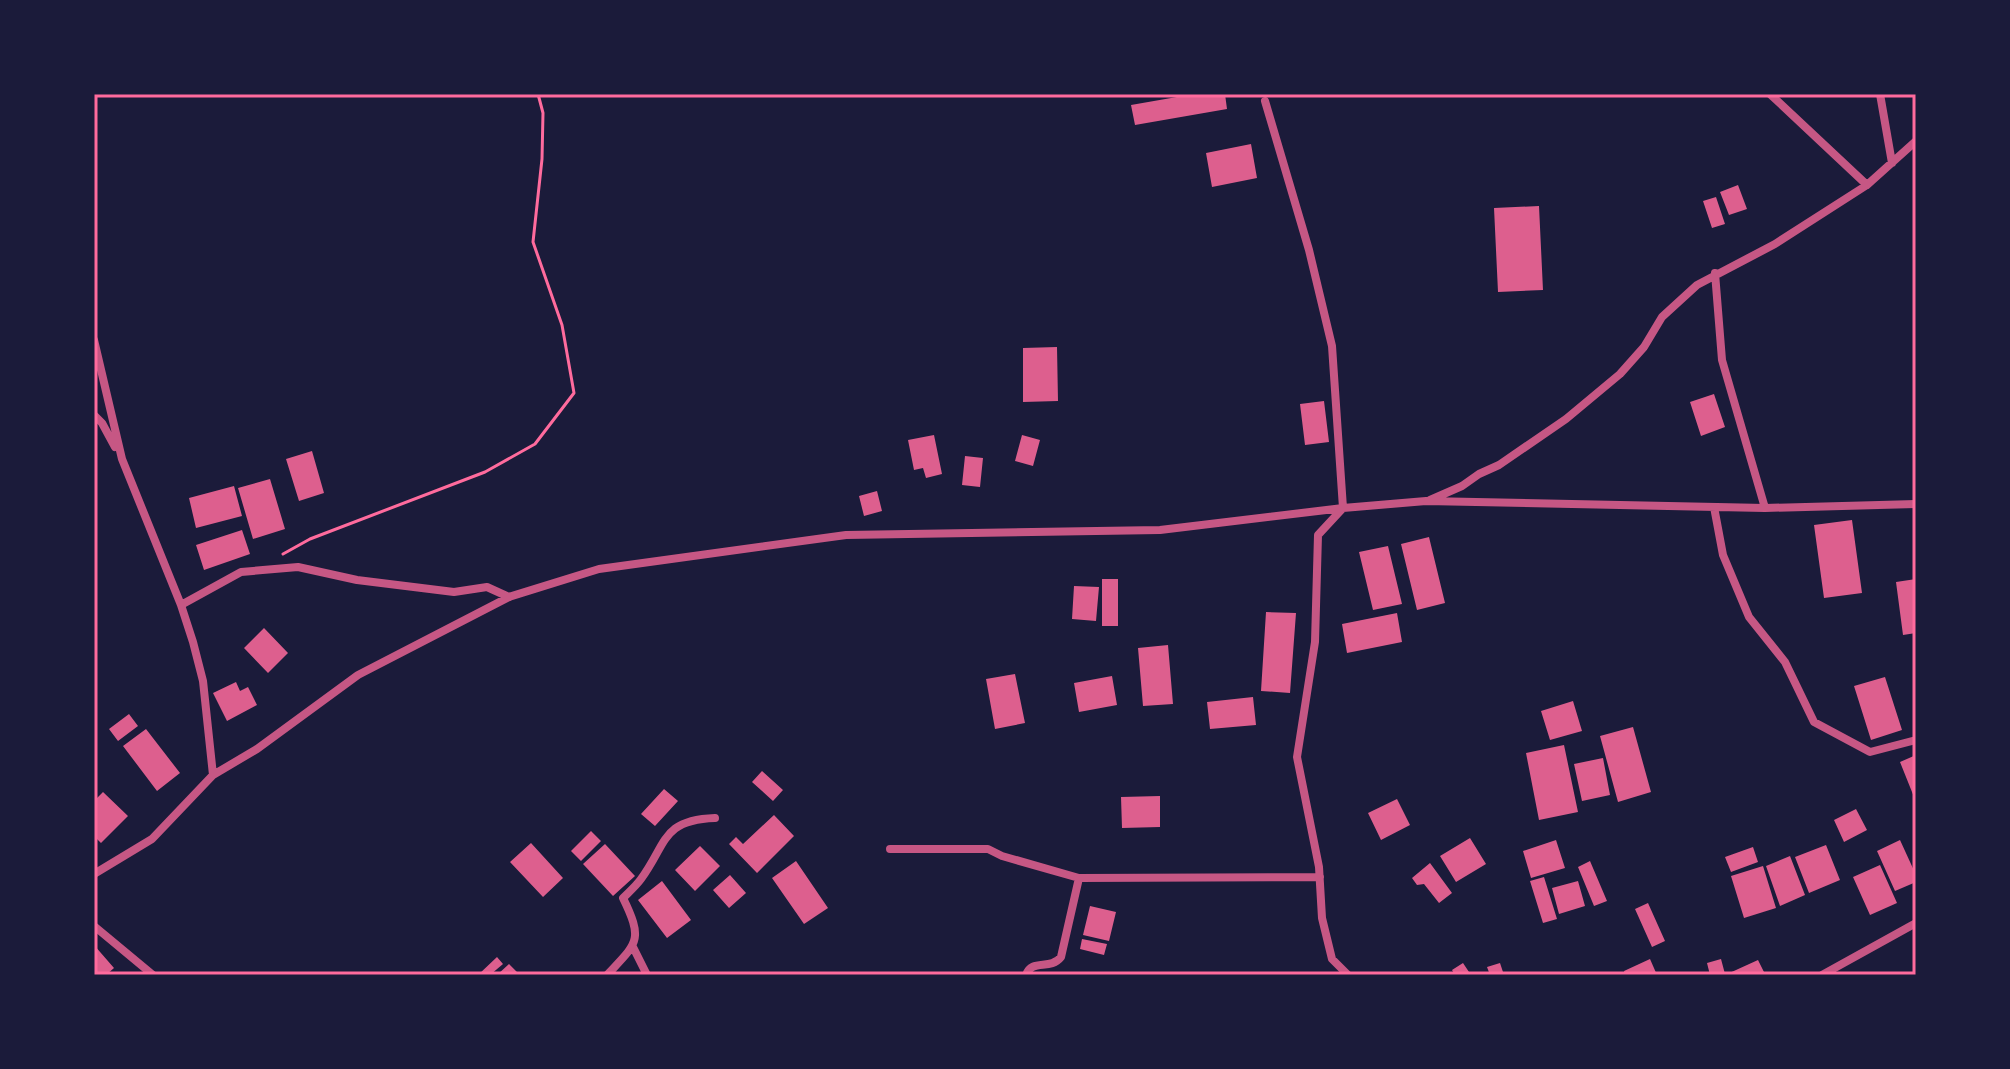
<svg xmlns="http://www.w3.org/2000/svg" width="2010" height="1069" font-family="'Varela Round',sans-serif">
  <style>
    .building { fill: #dd5f8e }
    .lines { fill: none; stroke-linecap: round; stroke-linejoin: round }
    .path { stroke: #ff6b9d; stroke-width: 3 }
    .minor { stroke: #c65784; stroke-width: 8 }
    .neatline { fill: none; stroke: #ff6b9d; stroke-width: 3 }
  </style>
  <rect width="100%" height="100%" fill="#1b1b3a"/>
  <!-- building -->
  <path class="building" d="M1194,94H1225L1227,109L1135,125L1131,105Z
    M1251,144L1257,178L1212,187L1206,153Z
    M1738,185L1747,209L1729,215L1720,192Z
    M1716,197L1725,224L1712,228L1703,201Z
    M1539,206L1543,290L1498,292L1494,208Z
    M1057,347L1058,401L1023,402V348Z
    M1714,394L1725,427L1701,436L1690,402Z
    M1324,401L1329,442L1305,445L1300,404Z
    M934,435L942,474L926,478L923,468L914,470L908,440Z
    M1022,435L1040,440L1033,466L1015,461Z
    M312,451L324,493L299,501L286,459Z
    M965,456L983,458L980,487L962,485Z
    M270,479L285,529L253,539L238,488Z
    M234,486L242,516L196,528L189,498Z
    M877,491L882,511L864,516L859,496Z
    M1852,520L1862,593L1824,598L1814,525Z
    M242,530L250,554L204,570L196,545Z
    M1429,537L1445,603L1417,610L1401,544Z
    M1388,546L1402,604L1373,610L1359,552Z
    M1102,579H1118V626H1102Z
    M1916,579V633L1903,635L1896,582Z
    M1074,586L1099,587L1096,621L1072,619Z
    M1266,612L1296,613L1290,693L1261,691Z
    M1397,613L1402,642L1347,653L1342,624Z
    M264,628L288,653L268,673L244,648Z
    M1168,645L1173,704L1143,706L1138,648Z
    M1015,674L1025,723L995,729L986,679Z
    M1112,676L1117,705L1079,712L1074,683Z
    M1885,677L1902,730L1871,740L1854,686Z
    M236,682L240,691L248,687L257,705L227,721L213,693Z
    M1253,697L1256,725L1210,729L1207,702Z
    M1573,701L1582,731L1550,740L1541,711Z
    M129,714L138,726L118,741L109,729Z
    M1633,727L1651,792L1618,802L1600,736Z
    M146,729L180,773L157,791L123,746Z
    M1564,745L1578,812L1539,820L1526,753Z
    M1916,755V802L1900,762Z
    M1603,758L1610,795L1582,801L1574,764Z
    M762,771L783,790L773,801L752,782Z
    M664,789L678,801L655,826L641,814Z
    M103,792L128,816L101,843L94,836V801Z
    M1160,796V827L1122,828L1121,797Z
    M1397,799L1410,825L1381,840L1368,813Z
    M1856,809L1867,830L1844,842L1834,820Z
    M774,815L794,836L757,873L729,844L736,837L743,844Z
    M591,831L601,841L581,861L571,851Z
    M1470,838L1486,864L1456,882L1440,856Z
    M1556,840L1565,868L1531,878L1523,851Z
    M1900,840L1916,875V882L1895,891L1877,851Z
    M531,843L563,878L543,897L510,862Z
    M605,844L635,876L613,896L583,864Z
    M1826,845L1840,880L1809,893L1795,857Z
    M700,846L720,866L695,891L675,870Z
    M1753,847L1758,862L1731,872L1725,857Z
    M1790,856L1805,895L1780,906L1766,866Z
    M796,861L828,908L804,924L772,878Z
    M1590,861L1607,901L1594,906L1578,867Z
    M1430,863L1452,893L1439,903L1424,884L1417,885L1412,878Z
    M1880,865L1897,903L1870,915L1853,877Z
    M1763,866L1776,908L1744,918L1731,876Z
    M730,875L746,893L729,908L713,890Z
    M1544,877L1557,919L1543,923L1530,881Z
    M662,881L691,920L667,938L638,900Z
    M1578,881L1585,906L1559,914L1552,888Z
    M1648,903L1665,941L1652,947L1635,909Z
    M1090,906L1116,912L1109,941L1083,935Z
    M1082,939L1107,944L1104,955L1080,949Z
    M94,945L114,968L106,975H94Z
    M497,957L503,964L490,975H478Z
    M1650,959L1657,975H1625L1624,971Z
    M1721,959L1725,974L1710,975L1707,963Z
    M1758,960L1765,974L1725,975Z
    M1463,963L1471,975H1455L1452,970Z
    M1500,963L1504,975H1490L1487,967Z
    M509,964L520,975H497Z"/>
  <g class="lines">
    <!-- path -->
    <path class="path" d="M283,554L310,539L485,472L535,444L574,393L562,325L533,242L542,159L543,113L538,94"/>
    <!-- minor -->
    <path class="minor" d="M1770,94L1867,185
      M1880,94L1892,163
      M1265,101L1309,250L1332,346L1343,508L1318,535L1315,642L1297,757L1319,867L1322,918L1332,959L1348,975
      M1715,273L1722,360L1765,508
      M94,340L122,459L181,605L193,642L203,681L213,775
      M94,415L102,423L115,447
      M1430,500L1462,486L1479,474L1499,465L1566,419L1620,374L1644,347L1662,317L1697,285L1775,244L1867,185L1916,141
      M1714,507L1723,555L1749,617L1785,662L1814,722L1870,752L1916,740
      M181,605L241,572L298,567L357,580L454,592L487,587L509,597
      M890,849H988L1002,856L1079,878L1320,877
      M94,874L152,839L213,775L257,749L358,675L509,597L599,569L846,535L1160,530L1343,508L1426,501L1765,508L1916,504
      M94,926L153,975
      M633,947L647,975
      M607,975C637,943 644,941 623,898C629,892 636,886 641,879C667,844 661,820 715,818
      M1026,975C1032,958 1050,971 1061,957L1079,878
      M1822,975L1916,923"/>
  </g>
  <!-- border -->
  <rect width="2010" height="1069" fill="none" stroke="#1b1b3a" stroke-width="192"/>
  <rect x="96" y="96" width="1818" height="877" class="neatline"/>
</svg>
